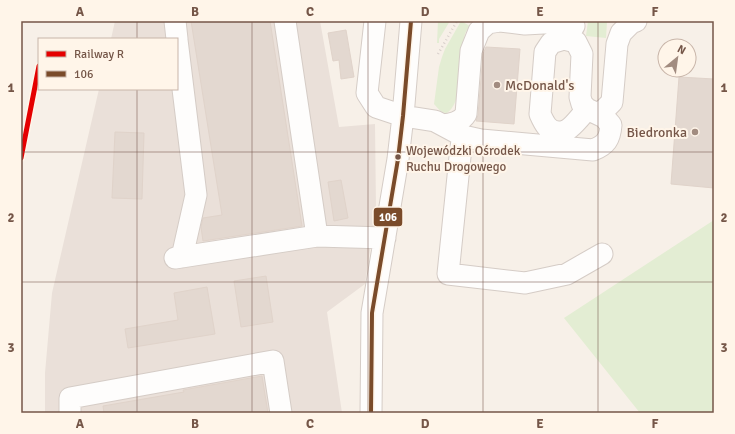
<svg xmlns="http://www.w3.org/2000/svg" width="735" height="434" font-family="Signika,sans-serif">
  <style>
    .industrial { fill: #eae0d9 }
    .green { fill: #e3edd3 }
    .building { fill: #e3d8d0; stroke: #e0d3ca }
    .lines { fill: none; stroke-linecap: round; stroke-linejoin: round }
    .minor-casing { stroke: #d5ccc6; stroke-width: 23 }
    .path { stroke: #d9d0cc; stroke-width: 2.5; stroke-dasharray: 1 3; stroke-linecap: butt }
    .minor { stroke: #fefdfc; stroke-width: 21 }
    .bus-1-casing { stroke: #fff5e9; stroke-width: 7 }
    .bus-1 { stroke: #7a4b2a; stroke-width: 4 }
    .rail-1-casing { stroke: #fff5e9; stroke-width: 8 }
    .rail-1 { stroke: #e50000; stroke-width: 5 }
    .grid { fill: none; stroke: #755648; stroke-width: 1; stroke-opacity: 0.55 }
    .poi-dot { fill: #a28c80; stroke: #fff5e9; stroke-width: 1.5 }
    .bus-dot { fill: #755648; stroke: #fff5e9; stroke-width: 1.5 }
    .labels { text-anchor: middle; stroke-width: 4; stroke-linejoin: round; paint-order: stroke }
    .bus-label { font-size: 13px; fill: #755648; stroke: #fff5e9; text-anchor: start }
    .poi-label { font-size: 14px; fill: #755648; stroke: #fff5e9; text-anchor: start }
    .line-badge { stroke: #fff5e9; stroke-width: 1.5 }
    .badge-label { font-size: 11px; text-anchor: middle; font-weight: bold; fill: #fff }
    .neatline { fill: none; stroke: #755648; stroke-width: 1.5 }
    .grid-label { font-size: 13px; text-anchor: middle; font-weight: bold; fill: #755648 }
  </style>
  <rect width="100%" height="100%" fill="#f7f0e8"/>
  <!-- industrial -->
  <path class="industrial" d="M115,21H320L339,127L375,124L376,209L365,284L327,312L342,413H45V373L52,293L99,89H177V39H111Z"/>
  <!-- green -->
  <path class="green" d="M438,21H450L439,39V43H437Z
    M461,21L470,26C468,28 466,31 465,34C460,52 462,73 458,92C458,97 452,112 446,113C441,113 437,107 434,104L439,67L442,57L445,49Z
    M588,21H618L617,22H607L606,38L586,36Z
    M714,220V413H640L564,318Z"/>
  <!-- building -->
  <path class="building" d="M191,21H270L302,226L203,241L201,227L203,218L222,215Z
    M346,30L354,77L341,79L339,60L333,61L328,33Z
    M486,47L520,49L514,124L476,121L478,115L483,54Z
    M679,77L714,79V188L671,184Z
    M115,132L144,133L142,199L112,198Z
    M341,180L348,218L334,221L328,182Z
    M266,276L273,322L241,327L234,281Z
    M207,287L215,334L128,348L125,329L178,320L174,293Z
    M262,376L268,413H104L103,406L184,392L183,390Z"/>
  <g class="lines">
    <defs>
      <path id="minor" d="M175,21L177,39
        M285,21L317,236
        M375,21L367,93L376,107L403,116L435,121L463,136L461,147L448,274L525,283L567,274L602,254
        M487,23L500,21L525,24L562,22L574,26
        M177,40L196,195L182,257
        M599,114L606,108L612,102L617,44L621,33L631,23L636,21
        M443,125C453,124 461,122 466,114L471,51L479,31L490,21
        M463,136L481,140L593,150C606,145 610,139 611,125L604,117L587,109L582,104L580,97L582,54L576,42L564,39L551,43L545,52L540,114C544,123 548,132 559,132C561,132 563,132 565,131C571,129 583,114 587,109
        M175,258L317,236L385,238
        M70,413V398L273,361L281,413
        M371,413L372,313L398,159L403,116L411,21"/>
    </defs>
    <!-- minor casing -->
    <use href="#minor" class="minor-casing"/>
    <!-- path -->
    <path class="path" d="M438,54L457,21"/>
    <!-- minor -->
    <use href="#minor" class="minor"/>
    <defs>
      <path id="bus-1" d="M371,413L372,313L398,159L403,116L411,21"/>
    </defs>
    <!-- bus-1 casing -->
    <use href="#bus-1" class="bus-1-casing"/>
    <!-- bus-1 -->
    <use href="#bus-1" class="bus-1"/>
    <defs>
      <path id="rail-1" d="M21,158L39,66"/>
    </defs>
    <!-- rail-1 casing -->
    <use href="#rail-1" class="rail-1-casing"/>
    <!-- rail-1 -->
    <use href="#rail-1" class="rail-1"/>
  </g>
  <!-- grid -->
  <path class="grid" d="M137,21V39M252,21V413M368,21V413M483,21V413M598,21V413M137,89V413M21,152H714M21,282H714"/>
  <!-- markers -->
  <g class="poi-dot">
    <circle cx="497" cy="85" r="4"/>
    <circle cx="695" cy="132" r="4"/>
  </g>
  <circle class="bus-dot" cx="398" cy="157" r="3.5"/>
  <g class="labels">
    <!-- bus labels -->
    <g class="bus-label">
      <text x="406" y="155">Wojewódzki Ośrodek<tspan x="406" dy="16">Ruchu Drogowego</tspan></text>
    </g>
    <!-- poi labels -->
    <g class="poi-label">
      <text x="505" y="90">McDonald's</text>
      <text x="687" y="137" text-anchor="end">Biedronka</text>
    </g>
  </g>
  <rect class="line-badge" x="373" y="207" width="30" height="20" rx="4" fill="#7a4b2a"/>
  <g class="badge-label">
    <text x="388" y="221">106</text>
  </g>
  <!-- border -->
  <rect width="735" height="434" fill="none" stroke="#fff5e9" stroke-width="44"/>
  <!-- legend -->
  <rect x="38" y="38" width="140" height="52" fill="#fff5e9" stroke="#c8b5a9"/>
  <rect x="46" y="51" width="20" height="6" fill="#e50000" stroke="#c8b5a9"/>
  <text x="74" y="58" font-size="12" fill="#755648">Railway R</text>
  <rect x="46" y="71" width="20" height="6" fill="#7a4b2a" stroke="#c8b5a9"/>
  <text x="74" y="78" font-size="12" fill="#755648">106</text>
  <!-- north arrow -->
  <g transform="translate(677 58) rotate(29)"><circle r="19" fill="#fff5e9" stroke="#c8b5a9"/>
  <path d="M0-3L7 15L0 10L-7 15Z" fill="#a28c80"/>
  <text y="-6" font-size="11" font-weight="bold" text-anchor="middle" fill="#755648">N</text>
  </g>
  <rect x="22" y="22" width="691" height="390" class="neatline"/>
  <g class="grid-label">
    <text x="80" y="16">A</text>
    <text x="195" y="16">B</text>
    <text x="310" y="16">C</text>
    <text x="425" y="16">D</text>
    <text x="540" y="16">E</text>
    <text x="655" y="16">F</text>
    <text x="11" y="92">1</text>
    <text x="724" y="92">1</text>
    <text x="11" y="222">2</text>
    <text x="724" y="222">2</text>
    <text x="11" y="352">3</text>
    <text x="724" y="352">3</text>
    <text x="80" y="428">A</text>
    <text x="195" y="428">B</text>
    <text x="310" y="428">C</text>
    <text x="425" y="428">D</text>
    <text x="540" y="428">E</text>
    <text x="655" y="428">F</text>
  </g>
</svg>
